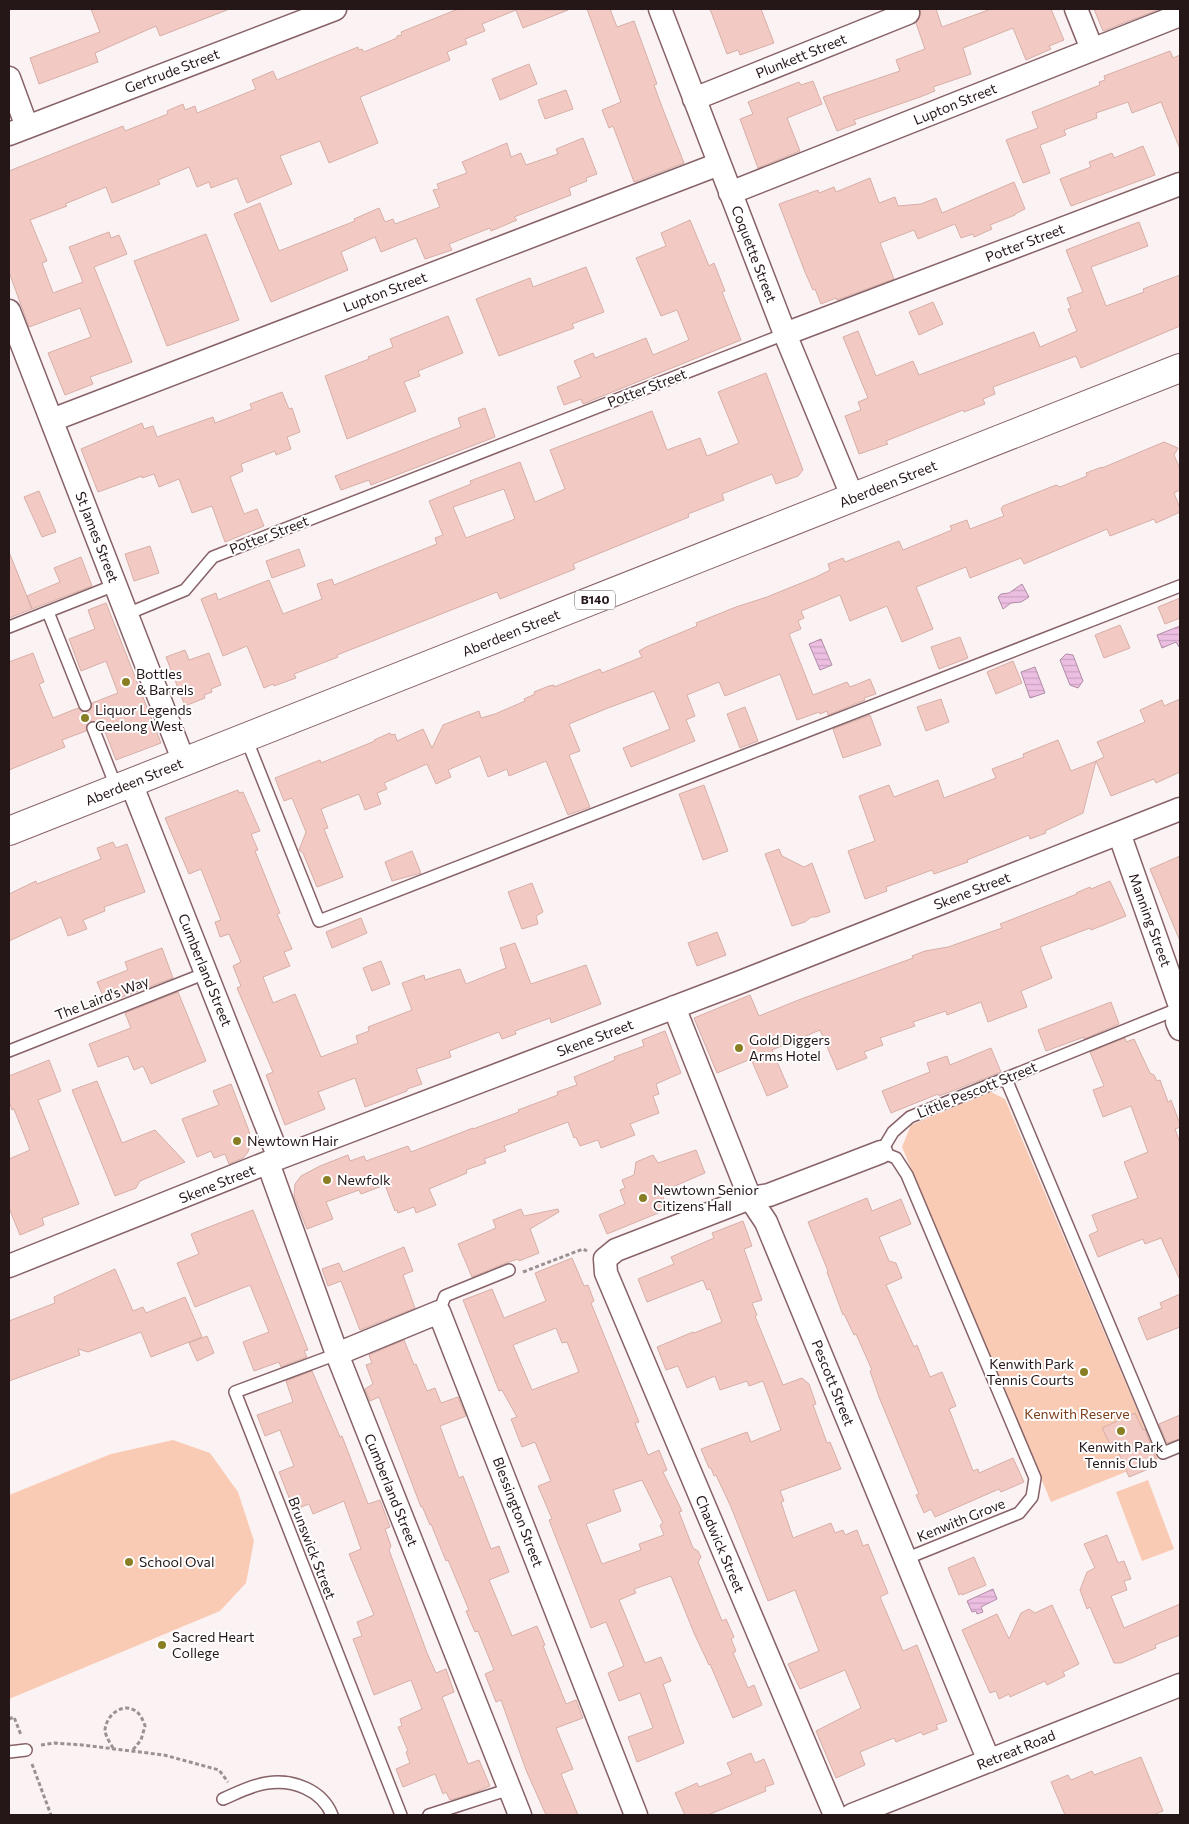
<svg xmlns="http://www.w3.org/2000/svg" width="1189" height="1824" font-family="Commissioner,sans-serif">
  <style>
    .green { fill: #f9cbb4 }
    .water { fill: url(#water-rules); stroke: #b08ca5 }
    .building { fill: #f3c9c3; stroke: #d7afa8; fill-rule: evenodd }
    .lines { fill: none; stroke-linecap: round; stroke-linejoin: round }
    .lane-casing { stroke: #876267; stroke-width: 14 }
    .street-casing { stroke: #876267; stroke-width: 25 }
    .primary-casing { stroke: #876267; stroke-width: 30 }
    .path { stroke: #9c9192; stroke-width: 3; stroke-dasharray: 4 2.5; stroke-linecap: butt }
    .lane { stroke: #fff; stroke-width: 11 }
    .street { stroke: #fff; stroke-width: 22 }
    .primary { stroke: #fff; stroke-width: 28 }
    .poi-dot { fill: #897e24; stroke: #fff; stroke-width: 2 }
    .labels { text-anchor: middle; stroke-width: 4; stroke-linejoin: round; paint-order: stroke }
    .shield { fill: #fff; stroke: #665c5d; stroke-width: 1 }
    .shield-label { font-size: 12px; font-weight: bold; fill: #251618 }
    .street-label { font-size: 14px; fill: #251618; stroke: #fff }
    .poi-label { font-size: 14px; fill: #251618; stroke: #fff; text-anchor: start }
    .park-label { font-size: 14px; fill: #7c3e1b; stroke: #fff }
  </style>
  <defs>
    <pattern id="water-rules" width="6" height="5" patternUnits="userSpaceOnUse" patternTransform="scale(1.25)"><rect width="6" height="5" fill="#ecbfe2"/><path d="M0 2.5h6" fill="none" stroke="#caa3c1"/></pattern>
  </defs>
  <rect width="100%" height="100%" fill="#fbf2f3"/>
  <!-- green -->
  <path class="green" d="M991,1092L1005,1099L1158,1459L1051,1502L902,1147L911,1125Z
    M173,1440L210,1453L238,1492L254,1541L246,1583L220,1611L9,1699V1495L111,1454Z
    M1148,1480L1174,1549L1142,1561L1116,1492Z"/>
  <!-- water -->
  <path class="water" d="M1022,584L1029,597L1021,602L1011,603L1003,609L998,597L1001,594L1009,593Z
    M1180,626V647H1179L1176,642L1162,648L1157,635Z
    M821,639L832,665L820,670L809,644Z
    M1066,654L1073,655L1083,681L1078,688L1070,685L1060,660Z
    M1035,667L1045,693L1030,698L1021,672Z
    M993,1589L997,1599L981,1607L983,1612L977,1614L976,1611L972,1612L967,1601Z"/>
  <!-- building -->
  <path class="building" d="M91,9H226L227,10L160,36L156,26L95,53L98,62L39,84L30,58L100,32Z
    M458,9L568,10L523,28L516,10L482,24L485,31L465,39L467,44L447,52L450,60L360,97L378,143L329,163L320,141L280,156L292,184L247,203L237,178L211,188L209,182L197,187L189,167L158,180L160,184L112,203L106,187L65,204L67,206L30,220L47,261L42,263L53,293L83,282L69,247L109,232L111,238L119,235L127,254L94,267L132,362L90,377L93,384L65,395L48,353L91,337L80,308L29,327L9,272V171L123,126L125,131L168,114L167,111L183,104L185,110L195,106L197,113L256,89L252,80L273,71L277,80L358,47L359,50L362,49L364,52L397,38V36L402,35L401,32Z
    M587,9H610L617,27L634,21L657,84L654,85L662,107L684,163L634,182L613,126L609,128L602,110L621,102Z
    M710,9H761L774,43L740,55L738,50L727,54Z
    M920,9H936L942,27L991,9H1051L1064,40L1049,46L1051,49L1026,60L1013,28L963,48L971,74L933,87L935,91L920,97L854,120L856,124L837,131L823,97L900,71L896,60L925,49L916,23L921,15Z
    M1094,9H1160L1103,31Z
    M1170,51L1173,58L1180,55V149L1161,102L1132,113L1128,102L1096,113L1097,118L1064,130L1066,135L1040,145L1050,173L1023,183L1006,140L1038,128L1032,112L1100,85L1099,82L1105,80L1104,76Z
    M529,64L537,84L500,100L492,79Z
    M813,81L822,104L787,118L800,151L758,168L740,119L753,114L748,102L799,82L801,85Z
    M566,90L573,109L545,119L538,100Z
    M583,138L597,174L586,178L587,181L569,188L571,195L514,217L517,220L491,231L490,228L449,244L452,250L425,259L416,238L381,252L375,237L341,252L348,270L271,302L234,214L260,203L279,251L355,221L354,219L379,208L385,222L393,219L395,224L440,207L433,190L439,189L437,184L467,173L462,162L507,143L511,157L521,153L526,165L558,154L556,149Z
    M1143,146L1155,175L1071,206L1060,179L1091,167L1089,162L1112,153L1114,158Z
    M870,178L879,203L895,197L898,206L921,204L936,198L942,213L1014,182L1025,209L1015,214V215L990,225L992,229L974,237L973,234L961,238L955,224L918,239L914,230L880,243L894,279L837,300L836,298L821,304L815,289L813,290L805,272L779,204L818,190L819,193L834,187L836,192Z
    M690,220L709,266L714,263L725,291L722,292L741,340L583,404L581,399L564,405L557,387L581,377L574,361L593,353L595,358L646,338L653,355L689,340L677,310L661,316L636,258L666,246L661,233Z
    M1139,222L1148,246L1091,267L1106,306L1144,292L1143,289L1180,275V326L1081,368L1076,356L993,387L995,394L983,399L985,404L964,412L963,410L886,441L888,444L859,454L845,416L861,410L858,402L868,398L843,337L858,331L876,376L913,361L919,375L1034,332L1040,347L1077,331L1068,309L1071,308L1067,298L1083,292L1066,250Z
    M206,234L239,320L167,346L134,261Z
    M586,267L604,312L572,324L574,328L499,356L476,299L530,278L533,287Z
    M933,302L943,324L919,335L909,312Z
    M448,316L463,353L418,371L420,376L404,382L416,411L347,439L325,376L369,359L368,357L393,347L390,339Z
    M766,373L803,470L798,476L776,484L772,474L722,494L724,500L688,514L689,517L573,564L575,569L500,599L497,592L337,655L338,657L294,674L296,678L274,686L273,684L264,688L247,646L223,656L201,599L216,593L218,600L269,580L283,614L322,599L317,584L332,579L334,585L437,544L435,538L443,535L429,501L471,484L470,481L520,462L535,502L565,489L550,450L652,411L667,450L700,438L707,456L739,443L718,392ZM504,489L515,519L466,538L453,507Z
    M282,392L289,409L292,408L300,432L287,437L291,449L276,455L275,451L241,464L243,471L230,477L244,514L257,509L264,526L225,542L212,506L192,513L179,479L159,487L154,474L142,478V476L98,492L81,449L142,423L144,429L153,426L157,437L213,417L215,423L252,409L250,404Z
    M485,408L495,437L371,485L369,480L341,490L335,476L461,427L458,418Z
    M1164,442L1178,448L1174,455L1180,469V490L1174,493L1180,508V512L1156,523L1154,519L1110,536L1107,529L1024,564L1021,558L970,578L966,567L916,587L933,629L902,642L887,606L850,621L840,595L801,611L804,618L798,621L801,629L789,634L813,695L847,682L850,687L870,679L876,694L864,698L865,700L828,715L827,711L820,714L819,712L797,720L780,674L725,696L719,682L687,695L695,716L686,720L695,741L631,767L623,748L670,729L654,691L608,708L569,724L580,751L569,755L590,807L568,815L546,761L509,776L507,769L488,777L480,756L448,770L451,777L436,784L427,764L384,783L387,789L377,793L381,804L365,810L359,794L321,809L328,828L324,829L343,877L317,887L303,853L299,850L306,832L292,798L284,801L275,778L320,760L321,763L375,741L374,740L390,733L391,735L395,734L397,741L423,729L432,748L443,725L479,711L481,718L495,714L525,701L524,699L535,694L534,692L549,686L554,685V687L600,669L602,673L642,657L639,651L646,647L697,626L696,623L736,607L767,597L816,577L830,570L828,564L843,558L845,562L899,541L903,550L952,530L950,526L967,520L970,529L1004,516L1001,509L1003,506L1056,485L1060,487L1087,476L1086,473L1102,467V468Z
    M39,491L56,532L42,537L24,497Z
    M150,546L159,573L134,581L125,554Z
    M299,549L305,566L272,578L266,561Z
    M9,552L32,609L9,618Z
    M81,557L92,586L32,609L27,596L60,582L54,568Z
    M1180,598V618L1165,624L1158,607Z
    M106,603L161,743L116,760L102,724L100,725L97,722L91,721L87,724L86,731L62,740L65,747L9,770V662L33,653L44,682L39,684L53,718L78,708L81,711L87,712L91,709L92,703L118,693L106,661L81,671L69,639L95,629L88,610Z
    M1120,625L1130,648L1104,658L1095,635Z
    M960,637L968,658L939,669L931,647Z
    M185,650L189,660L209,653L221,685L211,689L212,692L204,695L205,698L185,706L166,657Z
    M1013,661L1022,683L996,694L987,672Z
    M941,699L949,722L926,731L917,707Z
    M1180,699V772L1156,783L1154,779L1111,796L1096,761L1104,757L1097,742L1145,722L1140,710L1162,700L1164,706Z
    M745,707L758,741L740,748L727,714Z
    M870,715L881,745L843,758L833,729Z
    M1058,740L1071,771L1096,761L1083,813L1045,831L1046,833L1030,839L1029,835L967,860L968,862L934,874L932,870L886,887L887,891L865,899L848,851L875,841L859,796L889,785L894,797L938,780L944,798L996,778L992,769L1024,757L1023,754Z
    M704,785L728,851L703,860L679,794Z
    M238,790L239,793L243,792L260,831L251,834L258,850L255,851L280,913L277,914L292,949L284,952L290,966L263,977L273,1003L295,994L321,1057L358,1043L356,1036L369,1031L368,1027L412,1010L402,983L424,975L425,980L460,969L466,984L506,968L500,948L515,943L531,984L586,965L601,1004L551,1023L550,1018L515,1031L516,1034L502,1039L499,1032L449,1051L451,1057L416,1069L422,1084L407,1089V1091L365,1107L355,1078L318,1092L325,1109L285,1125L266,1075L273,1072L237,988L241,986L233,966L241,962L229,934L220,937L215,922L221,920L201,869L189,874L165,818Z
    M113,842L116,848L127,844L145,892L104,907L105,911L83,920L87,929L68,936L61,917L9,941V894L36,881L37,884L101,859L97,848Z
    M779,849L782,856L804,867L812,863L830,912L816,917H811L805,922L792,926L765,854Z
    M412,851L421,873L392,881L385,862Z
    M1180,856V941L1150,869Z
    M1110,881L1126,916L1091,930L1090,928L1040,947L1052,978L1021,991L1027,1007L988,1022L981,1002L947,1015L946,1011L913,1022L915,1026L880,1038L883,1045L864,1052L867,1058L837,1070L820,1030L772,1050L788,1087L767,1096L751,1059L717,1073L694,1018L750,995L759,1016L801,999L913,958L912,956L925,951L948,947L1002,928L1000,924L1077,894L1076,893L1090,887L1091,889Z
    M532,883L543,912L536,916L538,924L522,929L508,892Z
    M361,918L367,933L332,948L326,932Z
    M717,932L726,955L697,966L688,943Z
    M162,948L173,978L106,1003L97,982L128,970L125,962Z
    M381,961L390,984L372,991L363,968Z
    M178,992L206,1061L151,1084L143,1066L134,1070L128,1056L98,1067L89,1044L131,1028L125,1013Z
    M1111,1002L1119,1024L1084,1039V1037L1046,1051L1038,1030Z
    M665,1031L681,1073L656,1084L659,1094L653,1096L659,1113L630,1124L635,1135L601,1148L598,1140L580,1146L576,1137L574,1138L568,1122L504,1146L506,1151L484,1159L486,1163L466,1170L467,1173L429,1189L436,1205L416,1213L414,1207L398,1213L397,1210L395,1211L385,1185L361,1194L359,1190L326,1202L333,1219L307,1229L294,1196L295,1184L301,1176L320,1166L348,1155L350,1161L364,1156L366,1161L408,1146L411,1152L473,1128V1129L519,1112L518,1110L558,1095L557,1092L577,1085L574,1077L615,1060L614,1057L644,1046L642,1040Z
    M1125,1038L1126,1042L1134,1039L1150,1073L1154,1075L1157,1081L1160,1080L1168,1102L1171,1100L1180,1124V1127L1175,1129L1180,1143V1280L1161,1238L1145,1244L1143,1239L1098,1257L1089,1235L1098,1231L1092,1215L1138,1198L1124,1162L1148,1152L1131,1106L1103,1117L1093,1090L1104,1086L1090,1052Z
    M991,1048L1001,1072L939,1096L938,1094L891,1113L882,1091L930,1072L927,1063L947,1056L950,1065Z
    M49,1060L61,1091L38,1100L79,1204L42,1218L44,1225L20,1235L9,1208V1159L30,1150L14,1109L12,1110L9,1101V1076Z
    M97,1081L122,1143L155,1130L185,1162L140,1181L136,1188L115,1196L72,1090Z
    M231,1084L249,1131L251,1140L248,1152L243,1158L229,1164L225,1154L214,1158L211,1151L197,1157L182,1119L219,1105L213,1091Z
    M696,1150L705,1173L661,1192L668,1209L607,1234L599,1215L625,1204L620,1190L625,1188L622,1180L634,1175L636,1162L653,1155L658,1163Z
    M867,1198L872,1211L901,1199L911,1224L879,1237L889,1261L896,1263L902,1278L886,1285L914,1347L917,1345L930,1377L942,1372L956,1406L949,1409L973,1471L978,1469L979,1473L1013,1458L1024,1482L1001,1492L999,1489L935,1517L931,1509L924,1513L916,1495L919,1494L879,1397L870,1371L872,1370L856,1334L854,1335L844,1314L843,1315L827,1272L828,1271L808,1222Z
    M521,1209L524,1216L558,1209L559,1212L530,1229L539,1253L519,1261L518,1259L506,1263L472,1277L458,1244L496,1228L493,1220Z
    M253,1210L308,1350L304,1351L307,1357L281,1367L279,1362L254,1371L243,1342L269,1332L250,1285L195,1307L177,1263L199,1254L191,1234Z
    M743,1221L752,1246L744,1249L762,1300L752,1303L757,1315L755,1316L783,1385L802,1378L809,1384L816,1404L813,1405L827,1443L830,1442L841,1469L780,1491L784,1501L781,1502L793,1538L831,1523L835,1533L843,1530L845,1535L857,1530L863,1546L868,1544L888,1593L880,1597L903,1651L917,1645L947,1721L936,1725L938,1729L923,1735L921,1732L896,1742L894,1738L860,1752L865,1765L836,1778L816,1731L861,1708L845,1670L800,1689L788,1664L819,1651L795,1590L768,1601L731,1507L716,1475L714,1476L711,1468H709L701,1449L747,1432L751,1442L781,1430L763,1381L749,1386L747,1381L720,1390L715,1376L687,1388L678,1366L666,1370L657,1347L693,1332L694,1333L722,1322L710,1289L707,1290L703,1280L647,1302L638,1279L674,1264L671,1257L714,1238L712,1233Z
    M404,1247L413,1271L403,1275L415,1308L360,1330L341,1281L328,1286L322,1269L339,1263L343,1272Z
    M572,1258L584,1286L588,1285L594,1301L591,1303L639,1422L635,1423L648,1455L659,1450L667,1470L663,1472L682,1511L679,1512L693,1548L698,1551L701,1557L698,1562L722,1621L726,1619L734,1637L731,1639L736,1651L733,1653L748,1688L754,1685L762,1705L733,1718L710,1664L709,1665L694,1633L671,1576L634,1589L636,1593L619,1600L645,1663L661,1657L671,1681L663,1684L684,1743L637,1762L628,1737L653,1728L640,1693L619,1701L608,1673L624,1666L606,1622L591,1628L549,1520L552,1519L538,1486L551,1481L535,1442L522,1447L511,1419L517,1417L502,1390L499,1391L463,1300L492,1289L504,1318L546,1301L535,1273ZM556,1328L562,1343L567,1342L579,1372L532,1390L513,1345ZM642,1480L663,1523L660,1525L664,1535L639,1544L641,1550L602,1564L586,1524L621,1511L613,1490Z
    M115,1269L133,1311L143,1307L146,1313L185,1297L202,1337L151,1357L141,1332L88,1352L78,1349L80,1355L9,1381V1321L55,1303L54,1297Z
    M1180,1294V1327L1147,1340L1138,1318L1162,1308L1160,1303Z
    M207,1336L214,1353L197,1361L189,1343Z
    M404,1340L414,1365L416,1364L427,1391L435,1388L441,1403L458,1397L466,1416L440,1426L459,1478L463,1476L491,1549L499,1546L509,1572L489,1580L512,1636L537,1626L545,1645L543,1646L566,1704L576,1700L583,1718L556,1728L573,1769L561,1774L578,1815H546L526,1770L501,1700L496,1702L485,1674L494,1670L478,1631L475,1632L466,1611L469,1610L448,1560L446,1561L431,1524L430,1525L422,1506L421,1507L379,1397L370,1401L365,1389L373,1384L366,1365L372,1363L369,1355Z
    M312,1371L340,1437L342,1436L368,1504L380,1500L390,1527L385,1529L391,1546L389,1550L427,1653L436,1673L446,1669L454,1692L442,1697L468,1764L479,1760L490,1786L471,1794L450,1800L446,1792L443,1794L435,1774L403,1787L396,1769L410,1763L406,1752L408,1751L398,1727L402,1726L400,1719L422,1709L411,1680L374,1695L353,1639L362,1636L357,1622L374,1615L349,1554L361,1549L344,1501L313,1514L309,1504L294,1510L279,1472L294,1466L280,1430L265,1436L257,1415L293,1402L286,1381Z
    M1135,1413L1143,1430L1145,1429L1158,1465L1129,1477L1114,1442L1110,1444L1102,1428Z
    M1180,1415V1439L1167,1443L1159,1424Z
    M1107,1535L1118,1563L1124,1561L1131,1579L1124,1581L1127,1590L1111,1596L1124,1628L1180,1604V1635L1155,1645L1156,1648L1121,1663H1114L1090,1607L1087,1609L1080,1590L1087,1572L1095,1568L1084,1544Z
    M974,1557L986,1585L962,1595V1593L959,1595L948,1568Z
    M1052,1605L1079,1664L1063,1672L1065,1676L1047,1685L1045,1681L1010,1697L1009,1694L999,1699L996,1691L990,1693L962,1630L997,1614L1009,1639L1021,1613L1029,1609L1035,1613Z
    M751,1753L755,1763L764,1759L774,1784L765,1787L766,1791L708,1815H685L675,1793L697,1783L699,1787L732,1774L727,1763Z
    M1141,1757L1163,1811L1153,1815H1065L1051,1782L1068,1775L1071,1780L1092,1771L1094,1775Z"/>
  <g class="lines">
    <defs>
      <path id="lane" d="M48,612L85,705
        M127,614L185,590L213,557L785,334
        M9,627L115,585
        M93,728L117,789
        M246,738L319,921L1180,586
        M9,1051L206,973
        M1006,1079L1163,1453L1180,1446
        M439,1312L445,1296L509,1270
        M337,1354L235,1392L401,1815
        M905,1559L1019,1513L1032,1497L1035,1478L907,1175L896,1158L881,1152L893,1132L910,1117L1180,1008
        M9,1752L26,1750
        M223,1799C237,1793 252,1785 267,1783C293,1779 322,1790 332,1815
        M429,1815L510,1789"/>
      <path id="street" d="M660,9L785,334L853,498
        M1076,9L1092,49
        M9,78L27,127
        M694,99L908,13
        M9,134L335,9
        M730,193L1180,15
        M9,311L184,762
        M785,334L1180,184
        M52,420L719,164
        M131,783L279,1158
        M1119,833L1180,1006
        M674,1007L750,1198L766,1222L989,1761
        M1180,1010L1177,1022L1180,1029
        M268,1163L337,1354L520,1815
        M9,1266L279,1158L738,983L1180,809
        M337,1354L439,1312L636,1815
        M835,1815L606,1273L605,1259L616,1250L750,1198L769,1195L881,1152
        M852,1815L1180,1685"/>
      <path id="primary" d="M9,831L1180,368"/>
    </defs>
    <!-- lane casing -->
    <use href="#lane" class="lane-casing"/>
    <!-- street casing -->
    <use href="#street" class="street-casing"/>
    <!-- primary casing -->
    <use href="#primary" class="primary-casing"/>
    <!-- path -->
    <path class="path" d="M523,1272L583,1249L587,1251
      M9,1719L14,1717L21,1735
      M41,1745L55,1743L82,1745L164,1755L219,1770L228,1782
      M113,1748C110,1743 105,1735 105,1730C106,1716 121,1703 134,1710C140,1713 143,1720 145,1726L141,1740L132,1751
      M32,1764L51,1815"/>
    <!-- lane -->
    <use href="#lane" class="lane"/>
    <!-- street -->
    <use href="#street" class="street"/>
    <!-- primary -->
    <use href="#primary" class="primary"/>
  </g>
  <!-- markers -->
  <g class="poi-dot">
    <circle cx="126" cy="682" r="5"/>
    <circle cx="85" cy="718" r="5"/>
    <circle cx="739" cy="1048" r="5"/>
    <circle cx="237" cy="1141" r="5"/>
    <circle cx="327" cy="1180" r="5"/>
    <circle cx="643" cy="1198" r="5"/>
    <circle cx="1084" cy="1372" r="5"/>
    <circle cx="1121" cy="1431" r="5"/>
    <circle cx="129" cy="1562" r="5"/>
    <circle cx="162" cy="1645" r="5"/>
  </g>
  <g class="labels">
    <!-- shield labels -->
    <rect class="shield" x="575" y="590.5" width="40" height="19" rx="4"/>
    <g class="shield-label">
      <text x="595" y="604">B140</text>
    </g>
    <!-- street labels -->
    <g class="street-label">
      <text transform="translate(801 56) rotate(-22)" y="5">Plunkett Street</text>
      <text transform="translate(172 71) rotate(-21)" y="5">Gertrude Street</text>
      <text transform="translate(955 104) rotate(-22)" y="5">Lupton Street</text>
      <text transform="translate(1025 243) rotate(-21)" y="5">Potter Street</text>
      <text transform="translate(754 254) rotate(69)" y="5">Coquette Street</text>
      <text transform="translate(385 292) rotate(-21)" y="5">Lupton Street</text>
      <text transform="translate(647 388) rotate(-21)" y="5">Potter Street</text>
      <text transform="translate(888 484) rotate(-22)" y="5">Aberdeen Street</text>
      <text transform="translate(269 535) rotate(-21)" y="5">Potter Street</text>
      <text transform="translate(97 537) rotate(69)" y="5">St James Street</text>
      <text transform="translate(511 633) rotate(-22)" y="5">Aberdeen Street</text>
      <text transform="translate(134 782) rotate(-22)" y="5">Aberdeen Street</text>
      <text transform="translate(972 891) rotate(-21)" y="5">Skene Street</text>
      <text transform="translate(1150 920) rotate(70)" y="5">Manning Street</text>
      <text transform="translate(205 970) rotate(68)" y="5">Cumberland Street</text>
      <text transform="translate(102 998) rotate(-21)" y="5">The Laird's Way</text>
      <text transform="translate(595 1038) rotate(-21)" y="5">Skene Street</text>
      <text transform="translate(977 1090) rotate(-22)" y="5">Little Pescott Street</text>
      <text transform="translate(217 1184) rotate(-22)" y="5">Skene Street</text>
      <text transform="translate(833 1383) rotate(68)" y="5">Pescott Street</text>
      <text transform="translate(391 1490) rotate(68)" y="5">Cumberland Street</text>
      <text transform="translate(518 1512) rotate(69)" y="5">Blessington Street</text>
      <text transform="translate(961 1520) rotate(-22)" y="5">Kenwith Grove</text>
      <text transform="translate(720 1544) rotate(67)" y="5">Chadwick Street</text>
      <text transform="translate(312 1548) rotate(69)" y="5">Brunswick Street</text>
      <text transform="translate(1016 1750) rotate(-22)" y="5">Retreat Road</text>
    </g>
    <!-- poi labels -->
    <g class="poi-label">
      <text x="136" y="679">Bottles<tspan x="136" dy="16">&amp; Barrels</tspan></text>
      <text x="95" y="715">Liquor Legends<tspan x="95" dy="16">Geelong West</tspan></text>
      <text x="749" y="1045">Gold Diggers<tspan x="749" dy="16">Arms Hotel</tspan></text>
      <text x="247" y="1146">Newtown Hair</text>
      <text x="337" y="1185">Newfolk</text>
      <text x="653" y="1195">Newtown Senior<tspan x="653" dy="16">Citizens Hall</tspan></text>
      <text x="1074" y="1369" text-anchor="end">Kenwith Park<tspan x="1074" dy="16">Tennis Courts</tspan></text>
      <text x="1121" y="1452" text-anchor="middle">Kenwith Park<tspan x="1121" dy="16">Tennis Club</tspan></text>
      <text x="139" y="1567">School Oval</text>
      <text x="172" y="1642">Sacred Heart<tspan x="172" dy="16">College</tspan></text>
    </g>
    <!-- park labels -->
    <g class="park-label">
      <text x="1077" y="1419">Kenwith Reserve</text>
    </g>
  </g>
  <!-- border -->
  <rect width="1189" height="1824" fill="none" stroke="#251618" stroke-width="20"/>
</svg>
